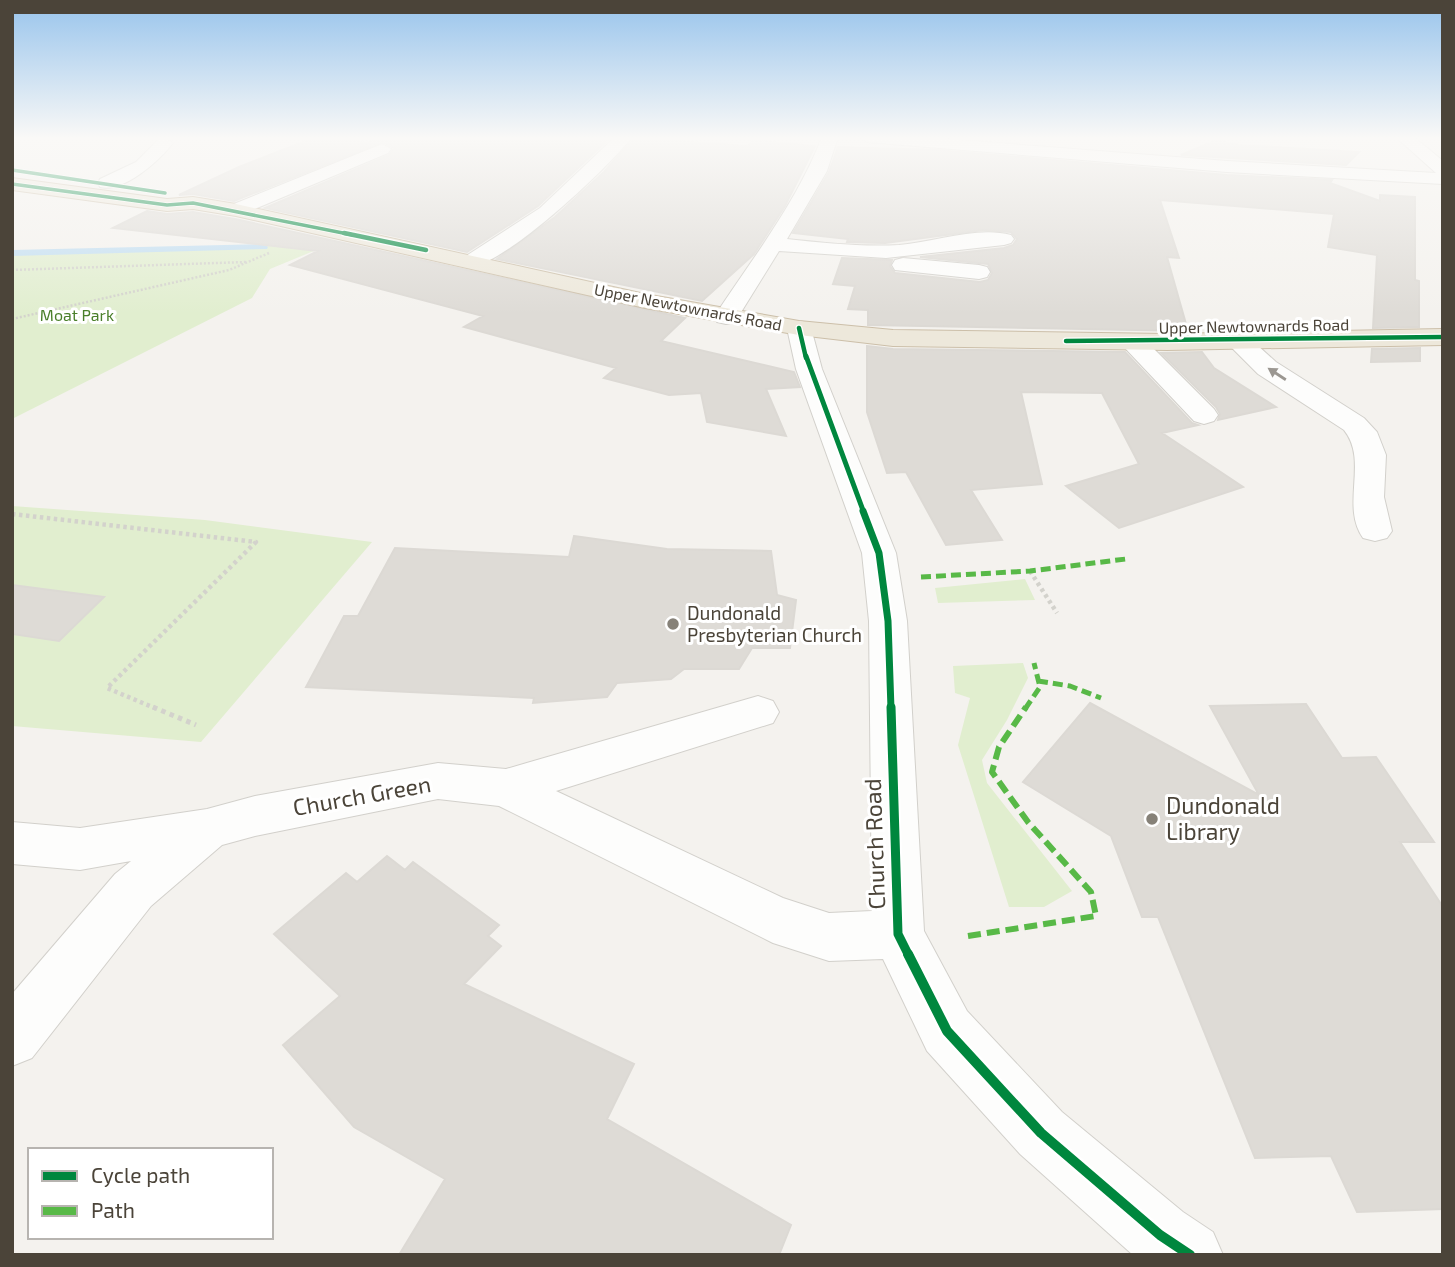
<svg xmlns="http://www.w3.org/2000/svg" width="1455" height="1267" font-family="'Exo 2',sans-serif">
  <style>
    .green { fill: #e1eecf }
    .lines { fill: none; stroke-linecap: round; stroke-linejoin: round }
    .stream { fill: #c0ddf1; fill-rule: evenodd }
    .building { fill: #dedbd6; stroke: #dcd9d4; stroke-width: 2 }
    .minor-casing { stroke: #d2d0cb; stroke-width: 2 }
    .highway-casing { stroke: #ccbfa9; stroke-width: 2 }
    .path-far2 { stroke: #d3d2cc; stroke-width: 2.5; stroke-dasharray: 2 2; stroke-linecap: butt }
    .path-far1 { stroke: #d3d2cc; stroke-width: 4.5; stroke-dasharray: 3.5 3.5; stroke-linecap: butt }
    .path { stroke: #d3d2cc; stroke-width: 5; stroke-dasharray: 4.5 4.5; stroke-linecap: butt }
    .minor { fill: #fdfdfc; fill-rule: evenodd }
    .highway { fill: #ede8db; fill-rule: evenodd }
    .quiet-far1 { stroke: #58b947; stroke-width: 5; stroke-dasharray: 10 5; stroke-linecap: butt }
    .quiet { stroke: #58b947; stroke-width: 6; stroke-dasharray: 13 6; stroke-linecap: butt }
    .cycleway-far5-casing { stroke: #fff; stroke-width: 5 }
    .cycleway-far4-casing { stroke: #fff; stroke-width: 7 }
    .cycleway-far3-casing { stroke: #fff; stroke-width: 9 }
    .cycleway-far2-casing { stroke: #fff; stroke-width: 11 }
    .cycleway-far1-casing { stroke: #fff; stroke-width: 13 }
    .cycleway-casing { stroke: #fff; stroke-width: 15 }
    .cycleway-far5 { stroke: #00873e; stroke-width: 3.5 }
    .cycleway-far4 { stroke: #00873e; stroke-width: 4.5 }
    .cycleway-far3 { stroke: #00873e; stroke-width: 5 }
    .cycleway-far2 { stroke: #00873e; stroke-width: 7 }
    .cycleway-far1 { stroke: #00873e; stroke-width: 9 }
    .cycleway { stroke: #00873e; stroke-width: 10 }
    .oneway { fill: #9b9791 }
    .poi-dot { fill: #868178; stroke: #fff; stroke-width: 2.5 }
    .labels { text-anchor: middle; stroke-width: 6; stroke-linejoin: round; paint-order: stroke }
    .far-street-label { font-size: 16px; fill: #4b4439; stroke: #fff }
    .far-park-label { font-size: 16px; fill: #4a7f2a; stroke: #fff }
    .poi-label { font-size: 19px; fill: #4b4439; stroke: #fff; text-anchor: start }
    .near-street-label { font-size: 23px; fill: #4b4439; stroke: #fff }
    .near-poi-label { font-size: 23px; fill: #4b4439; stroke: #fff; text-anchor: start }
  </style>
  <rect width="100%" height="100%" fill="#f4f2ee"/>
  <!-- green -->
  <path class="green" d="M333,243L270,269L252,298L12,419V253Z
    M12,506L205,520L372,542L201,742L12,726Z
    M1025,579L1035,600L938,603L935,588Z
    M1023,663L1028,678L1007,720L982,760L987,783L1072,891L1044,907H1009L958,745L970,698L955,693L953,666Z"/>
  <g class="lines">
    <!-- stream -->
    <path class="stream" d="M264,244L268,247L267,249L12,256V250Z"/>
  </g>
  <!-- building -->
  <path class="building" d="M326,137L367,143L382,137H611L538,206L467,252L265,208L389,155L394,148L383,142L234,201L193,194L179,195L239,167L308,140Z
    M634,138L748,146L752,140L815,146L785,206L754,254L702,301L497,259L555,217L604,172Z
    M1216,140L1239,145L1359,152L1346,165L1181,155Z
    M838,147L937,150L1227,175L1332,180L1330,183L1380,201V195L1415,197V280L1419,281V327L1373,328L1377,255L1328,247L1334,214L1160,200L1179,258L1167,257L1188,331L868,325V310L848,309L855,286L833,284L842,258L892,260L890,266L895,273L980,282L988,280L992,273L988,264L920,257L1004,248L1013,245L1017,239L1011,232L984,230L885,243L847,242L848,239L793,233L829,172Z
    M147,211L167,214L193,212L235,219L685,318L661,341L794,372L800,387L766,389L786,436L707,422L701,393L669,395L604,378L616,368L464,327L483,316L290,265L318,251L113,228Z
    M867,346L893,349L1125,352L1192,423L1198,425L1162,433L1243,487L1119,528L1066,486L1139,464L1102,393L1021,392L1042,484L971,490L1002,540L946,545L906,472L887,473L867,412Z
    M1420,348V361L1371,362L1372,349Z
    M1202,352L1214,368L1276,407L1218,420L1220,414L1216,407L1161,353Z
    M574,536L667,549L771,551L777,595L796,600L790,648H752L739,669H684L671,679L617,683L607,697L533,703L534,698L306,687L344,616H358L395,548L569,557Z
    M12,585L104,597L59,641L12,634Z
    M1090,703L1259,795L1210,706L1306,704L1342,758L1376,757L1434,842H1400L1443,907V1209L1357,1212L1331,1156L1255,1158L1158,917H1142L1111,836L1023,782Z
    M387,856L405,870L413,862L499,925L488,936L501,946L464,984L634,1064L607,1119L791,1225L779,1255H399L445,1179L354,1127L283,1045L340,996L274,934L346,873L357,882Z"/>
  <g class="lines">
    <defs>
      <path id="minor" d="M615,137H632C611,165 498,273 466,266L463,261L466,256L540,208Z
        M822,137H838L827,171L787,239C824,243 862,247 899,245C935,242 977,226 1011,235L1014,239L1011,243L1004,245L886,258L779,251L735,322L726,324L717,322L714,317C752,259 797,202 822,137Z
        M859,137H922L1227,161L1436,173L1396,137H1414L1443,161V184L1227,172L867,142Z
        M165,138L173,143C160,160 124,193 100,187L98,183L100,179L136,162L159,139Z
        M382,144L391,149L388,153L243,214H229L226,210L229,206Z
        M903,258L979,265L987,267L990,272L987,277L979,279L895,270L892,265L895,260Z
        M799,321L808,323L811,328L822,369L896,553L907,621L924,931L967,1011L1062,1112L1183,1212L1213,1232L1223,1255H1133L1020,1154L927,1051L883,959L829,961L773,943L499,806L438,799L255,836L222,845L151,906L32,1058L12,1066V994L115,874L131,861L80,870L12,864V822L80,828L207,809L255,796L438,763L506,769L758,696L773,701L779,712L773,723L556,791L783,898L829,913L872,911L869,621L862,553L796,369L787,328L790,323Z
        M1237,332L1246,335L1276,362L1364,418L1377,432L1386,455L1384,497L1392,531L1387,538L1375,541L1363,538C1340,505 1369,461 1344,430L1258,374L1224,340L1228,335Z
        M1133,334L1142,337L1214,409L1218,415L1214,421L1204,424L1194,421L1124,347L1120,342L1124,337Z"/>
      <path id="highway" d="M12,178L167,199L193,197L236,204L645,294L799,321L893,330L1167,334L1443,329V345L1167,350L893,346L799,335L645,308L236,216L193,209L167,211L12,190Z"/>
    </defs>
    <!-- minor casing -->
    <use href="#minor" class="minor-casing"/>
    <!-- highway casing -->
    <use href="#highway" class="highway-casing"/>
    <!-- path-far2 -->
    <path class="path-far2" d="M12,270L246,262
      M12,319L229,270L269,253"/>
    <!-- path-far1 -->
    <path class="path-far1" d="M12,514L256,542L107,688L157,709
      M1030,571L1057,613"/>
    <!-- path -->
    <path class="path" d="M153,707L196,725"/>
    <!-- minor -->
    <use href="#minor" class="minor"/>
    <!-- highway -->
    <use href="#highway" class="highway"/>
    <!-- quiet-far1 -->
    <path class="quiet-far1" d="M921,577L1030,571L1126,559
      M1038,681L1070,686L1101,698
      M1025,709L1040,687L1034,663"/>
    <!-- quiet -->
    <path class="quiet" d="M968,936L1096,916L1091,892L1028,822L992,772L999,747L1026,707"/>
    <defs>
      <path id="cycleway-far5" d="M12,170L165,193
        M12,184L167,205L193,203L353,235"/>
      <path id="cycleway-far4" d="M344,233L426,250
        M799,328L806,358
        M1066,341L1443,337"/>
      <path id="cycleway-far3" d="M806,356L864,513"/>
      <path id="cycleway-far2" d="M863,511L879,553L888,621L891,709"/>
      <path id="cycleway-far1" d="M891,707L898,934L909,956"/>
      <path id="cycleway" d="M908,954L947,1031L1041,1133L1160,1235L1190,1255"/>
    </defs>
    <!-- cycleway-far5 casing -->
    <use href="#cycleway-far5" class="cycleway-far5-casing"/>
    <!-- cycleway-far4 casing -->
    <use href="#cycleway-far4" class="cycleway-far4-casing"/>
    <!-- cycleway-far3 casing -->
    <use href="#cycleway-far3" class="cycleway-far3-casing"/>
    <!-- cycleway-far2 casing -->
    <use href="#cycleway-far2" class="cycleway-far2-casing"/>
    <!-- cycleway-far1 casing -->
    <use href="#cycleway-far1" class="cycleway-far1-casing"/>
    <!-- cycleway casing -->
    <use href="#cycleway" class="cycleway-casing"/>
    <!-- cycleway-far5 -->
    <use href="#cycleway-far5" class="cycleway-far5"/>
    <!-- cycleway-far4 -->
    <use href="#cycleway-far4" class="cycleway-far4"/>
    <!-- cycleway-far3 -->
    <use href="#cycleway-far3" class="cycleway-far3"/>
    <!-- cycleway-far2 -->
    <use href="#cycleway-far2" class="cycleway-far2"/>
    <!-- cycleway-far1 -->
    <use href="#cycleway-far1" class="cycleway-far1"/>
    <!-- cycleway -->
    <use href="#cycleway" class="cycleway"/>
  </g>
  <!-- one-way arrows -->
  <defs><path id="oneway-solid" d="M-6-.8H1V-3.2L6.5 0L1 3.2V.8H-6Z" transform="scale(1.75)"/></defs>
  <use class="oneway" href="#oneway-solid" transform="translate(1277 374) rotate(-147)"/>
  <!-- sky -->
  <linearGradient id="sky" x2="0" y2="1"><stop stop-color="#98c4ec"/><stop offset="0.44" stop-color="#faf9f7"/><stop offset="1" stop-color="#faf9f7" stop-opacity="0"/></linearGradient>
  <rect width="1455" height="314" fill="url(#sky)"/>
  <!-- markers -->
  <g class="poi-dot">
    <circle cx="673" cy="624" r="7"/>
    <circle cx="1152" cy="819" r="7"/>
  </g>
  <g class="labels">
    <!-- far-street labels -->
    <g class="far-street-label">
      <text transform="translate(688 307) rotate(11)" y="6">Upper Newtownards Road</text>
      <text transform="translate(1254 326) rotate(-1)" y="6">Upper Newtownards Road</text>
    </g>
    <!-- far-park labels -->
    <g class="far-park-label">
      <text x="77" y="321">Moat Park</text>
    </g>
    <!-- poi labels -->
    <g class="poi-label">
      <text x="687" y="620">Dundonald<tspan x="687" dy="22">Presbyterian Church</tspan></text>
    </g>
    <!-- near-street labels -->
    <g class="near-street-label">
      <text transform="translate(362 796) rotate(-10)" y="8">Church Green</text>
      <text transform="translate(875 844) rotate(-92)" y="8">Church Road</text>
    </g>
    <!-- near-poi labels -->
    <g class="near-poi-label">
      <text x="1166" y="814">Dundonald<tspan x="1166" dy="26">Library</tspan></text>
    </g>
  </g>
  <!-- border -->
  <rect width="1455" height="1267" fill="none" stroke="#4b4439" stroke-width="28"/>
  <!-- legend -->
  <rect x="28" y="1148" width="245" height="91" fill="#ffffff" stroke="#b7b4b0" stroke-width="2"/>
  <rect x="42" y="1171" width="35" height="10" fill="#00873e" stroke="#b7b4b0" stroke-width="2"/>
  <text x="91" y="1183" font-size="21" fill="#4b4439">Cycle path</text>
  <rect x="42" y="1206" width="35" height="10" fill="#58b947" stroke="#b7b4b0" stroke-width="2"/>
  <text x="91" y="1218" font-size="21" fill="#4b4439">Path</text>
</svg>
